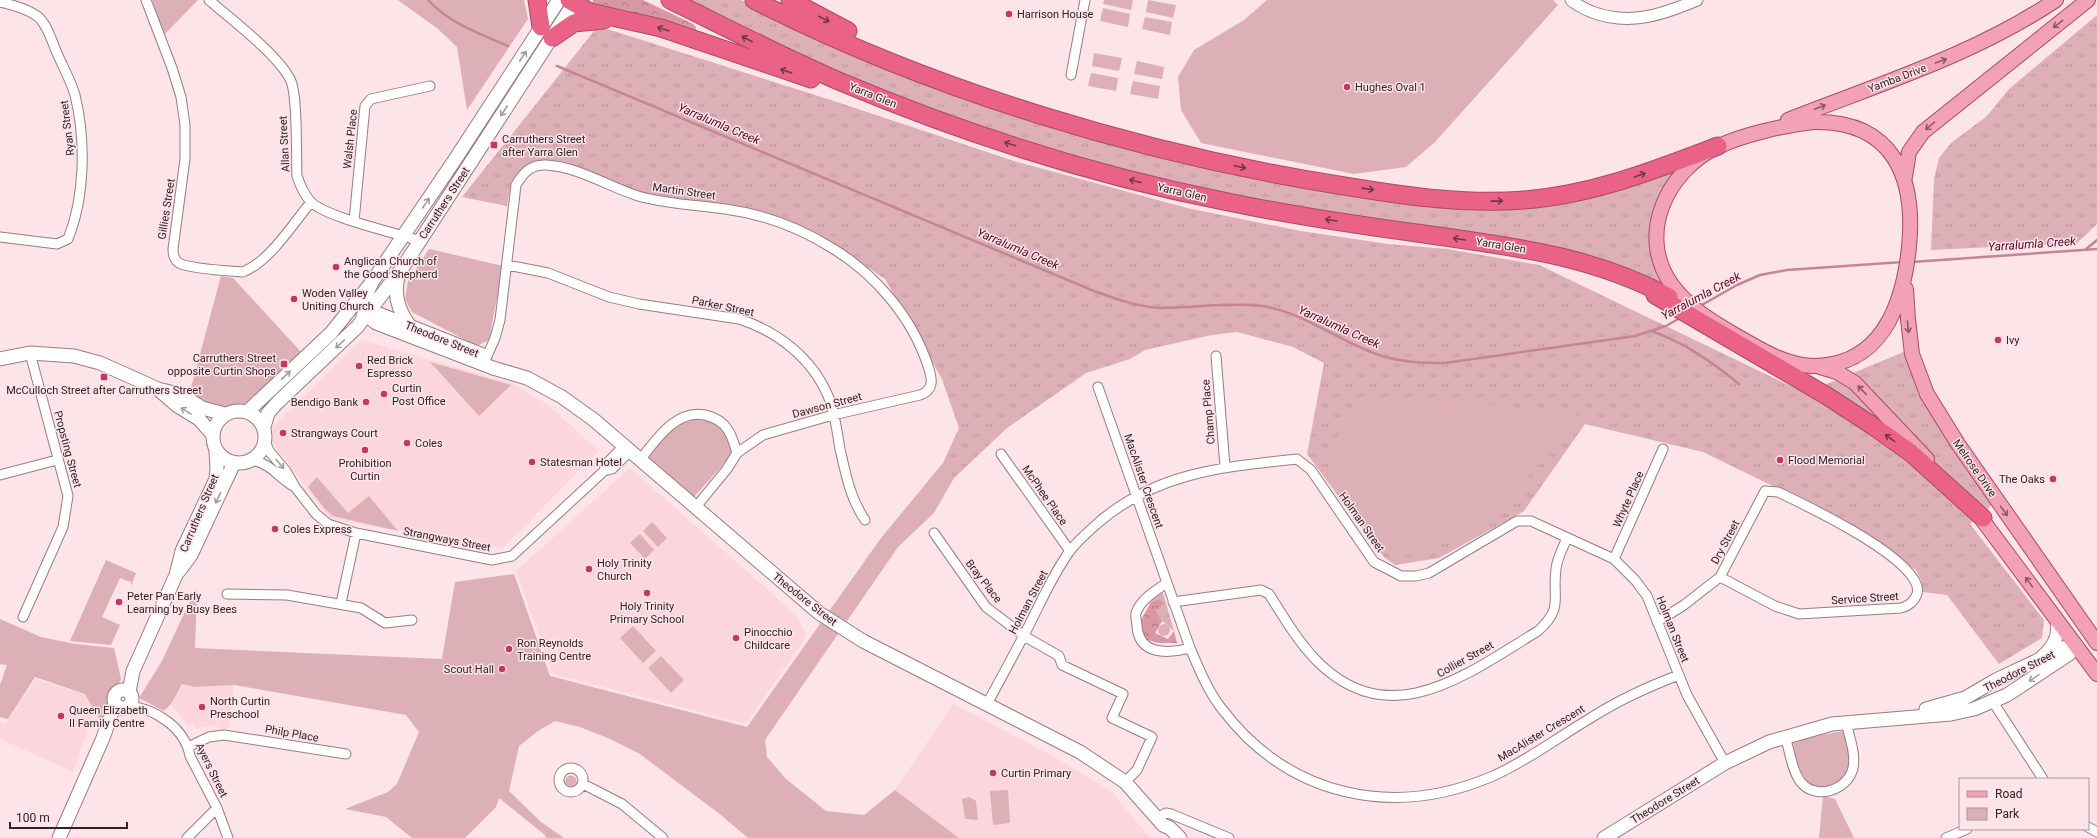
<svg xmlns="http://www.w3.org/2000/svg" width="2097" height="838" font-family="Roboto,sans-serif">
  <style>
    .built { fill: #fcd6dd }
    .grass { fill: url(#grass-tufts) }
    .forest { fill: url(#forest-crowns) }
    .park { fill: #ddafb7 }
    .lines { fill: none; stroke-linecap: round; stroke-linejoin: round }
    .stream { stroke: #c68592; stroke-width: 2.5 }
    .minor-casing { stroke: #987d82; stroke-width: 11 }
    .tertiary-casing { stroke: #987d82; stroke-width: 13 }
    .secondary-casing { stroke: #987d82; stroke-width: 15 }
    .primary-casing { stroke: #a84c64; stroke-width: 16 }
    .motorway-casing { stroke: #a84c64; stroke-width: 19 }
    .minor { stroke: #fff; stroke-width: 9 }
    .tertiary { stroke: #fff; stroke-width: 11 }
    .secondary { stroke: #fff; stroke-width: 13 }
    .primary { stroke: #f2a1b6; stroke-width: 14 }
    .motorway { stroke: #ea6286; stroke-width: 17 }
    .oneway { stroke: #703947 }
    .oneway2 { stroke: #865c66 }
    .oneway3 { stroke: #a19c9d }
    .poi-dot { fill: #c53864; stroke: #fce4e8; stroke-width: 1.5 }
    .labels { text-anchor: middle; stroke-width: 3; stroke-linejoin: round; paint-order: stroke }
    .poi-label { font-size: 11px; fill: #2e2325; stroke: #fce4e8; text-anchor: start }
    .street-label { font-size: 11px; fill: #2e2325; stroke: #fce4e8 }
    .water-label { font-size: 12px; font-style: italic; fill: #570725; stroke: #fce4e8 }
  </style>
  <defs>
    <pattern id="grass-tufts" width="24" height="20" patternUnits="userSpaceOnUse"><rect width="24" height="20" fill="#ddafb7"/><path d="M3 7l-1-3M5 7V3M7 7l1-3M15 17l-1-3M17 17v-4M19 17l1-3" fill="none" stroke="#be969d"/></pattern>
    <pattern id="forest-crowns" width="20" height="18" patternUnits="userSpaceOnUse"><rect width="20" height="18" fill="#d996a4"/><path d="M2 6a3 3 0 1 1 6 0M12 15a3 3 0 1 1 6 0" fill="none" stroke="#b07a85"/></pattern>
  </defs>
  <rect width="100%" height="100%" fill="#fce4e8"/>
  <!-- built -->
  <path class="built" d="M362,340L511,383L550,406L598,451L503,548L330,519L272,442V427Z
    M630,468L795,614L807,635L746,724L553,674L516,571Z
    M36,679L99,699L73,772L0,739V721L6,724Z
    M182,684L195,687L234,685L229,728L223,730L215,725L195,729V723L188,725L171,704Z
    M953,704L1051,755L1111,791L1150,838H959L895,790Z"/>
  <!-- grass -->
  <path class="grass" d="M686,0H741L771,15L1069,129L1464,205L1688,163L1658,209L1668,289L1645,280L1307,213L1055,154L850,77L802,56Z
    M2097,15V224L2095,226L2077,243L1931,250L1934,179L1939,158L1951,143L1987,116L2009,89Z
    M598,26L837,102L1014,161L1187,208L1301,231L1388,244L1447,249L1539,265L1805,393L1906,351L1994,503L1970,524L2044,620L2042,638L1999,664L1947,595L1923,592L1921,580L1916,570L1851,524L1703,452L1585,424L1524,511L1439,558L1395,565L1384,557L1307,454L1324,363L1293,347L1237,332L1212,335L1145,350L1130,359L1086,373L1007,428L954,478L943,463L959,428L942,379L885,279L817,233L754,211L637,192L546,160L526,167L511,182L507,206L462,197Z
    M1157,593H1163L1174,631L1162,621L1156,611L1164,604L1159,599L1151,602Z
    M565.5 781a5.5 5.5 0 1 1 11 0a5.5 5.5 0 1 1-11 0Z"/>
  <!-- forest -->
  <path class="forest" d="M593,0H643L693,24L696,27L695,32L642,18L630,11L592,4Z
    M1159,599L1165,603L1156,611L1162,621L1155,633L1168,639L1174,631L1177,643H1159L1144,639L1140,622L1151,602Z"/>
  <!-- park -->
  <path class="park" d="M152,0H198L164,35Z
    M398,0H524L528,19L467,110L457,47L438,29Z
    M1104,0H1133L1131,10L1103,4Z
    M1148,0L1176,5L1173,18L1146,12Z
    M1267,0H1553L1558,5L1435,142L1406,167L1354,174L1201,143L1181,110L1178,77L1194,50L1244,20Z
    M1103,8L1130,14L1128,27L1100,21Z
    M1145,17L1172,22L1170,35L1142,29Z
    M1094,53L1122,58L1119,71L1092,66Z
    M1137,61L1164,67L1162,79L1134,74Z
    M1091,73L1118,78L1116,91L1088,86Z
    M1133,81L1160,86L1158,99L1130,94Z
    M429,249L503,266L489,340L477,346L412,312L405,299L408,281Z
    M221,276L233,278L302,353L246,406L222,411L189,395Z
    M430,362L511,385L479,416Z
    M1367,396L1480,403L1580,415L1487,526L1394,560L1329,469L1339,430Z
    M697,416L718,424L737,449L693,498L645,459L676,425Z
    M943,463L954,478L934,513L898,547L765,740L767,757L786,779L826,811L864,815L895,790L959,838H748L721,815L640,754L610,739L580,727L555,721L538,731L519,746L509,791L541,822L564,838H546L545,835L499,798L496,807L465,838H412L386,817L345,809L388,792L397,784L419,732L406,715L234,685L195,687L182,684L171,704L164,711L139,698L162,661L195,590L197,591L195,648L442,659L455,582L514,574L550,676L747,727L881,538Z
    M317,477L348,513L369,496L398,531L333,516L325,509L308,487Z
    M652,522L667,538L658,547L643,531Z
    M640,534L654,550L645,559L630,543Z
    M106,560L136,573L131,586V582L120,578L102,617L120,625L111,645L70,641Z
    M0,619L41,637L75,644L114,648L121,679L101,722L85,694L35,677L8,719L0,717V685L7,665L0,664Z
    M1158 630a6 6 0 1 1 12 0a6 6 0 1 1-12 0Z
    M633,626L656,651L643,663L620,638Z
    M661,656L684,680L671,693L648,668Z
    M1844,731C1846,741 1851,755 1849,765C1844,785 1818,798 1805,778C1797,768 1795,755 1793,743L1808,737Z
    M1008,790L1010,823L993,825L990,791Z
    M1823,796L1835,799L1854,838H1819Z
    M969,797L976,801L978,820L965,819L962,799Z"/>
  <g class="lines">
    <!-- stream -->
    <path class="stream" d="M428,0C449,23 480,34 508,46
      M557,66L1094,291C1116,299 1138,307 1161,308C1195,308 1229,302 1262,306C1303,312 1337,340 1376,354C1398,362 1421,363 1445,363L1635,336L1666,326L1680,318
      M2085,250L2097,240
      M1912,262L2097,249
      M1700,306L1737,285L1760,275L1787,270L1903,262
      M1651,331C1684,342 1712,362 1739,384"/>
    <defs>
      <path id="minor" d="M146,0L172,68L181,97L185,125V159L173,249C173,254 174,260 179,263C190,269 230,271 243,272C270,261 292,225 311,202
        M209,0C232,20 277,54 290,79C298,92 296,157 297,176C300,185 304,194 310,201C324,217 397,233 420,241
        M0,2C12,5 26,8 37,16C47,23 52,42 57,53C63,67 71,81 75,95C86,140 85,197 68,239L57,244L0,237
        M1071,75L1085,0
        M354,221L365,106L371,99L430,86
        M507,265L548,273L609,297L639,304L739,319C777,331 812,358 828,396C835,412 837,432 840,449C846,475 850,498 865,520
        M1216,356L1225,466
        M484,363L495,338L500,320L516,185C523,173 531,164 546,165C579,167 607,186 638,196C667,204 695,205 725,209C763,214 800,228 832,248C875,274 912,317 928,366C932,378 935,390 920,395L833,415L763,435L737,453L727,469L695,508
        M1098,387L1190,648C1199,669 1208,691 1222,709C1289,797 1393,819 1493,776C1527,761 1557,738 1589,719C1617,701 1647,687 1679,675
        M265,441L269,451L286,471L295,487L316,514L328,524L356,533L492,560L512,556L604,471L612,469L630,451
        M1001,454L1070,551
        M252,460C271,464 277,476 293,486
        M640,460C656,440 676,409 705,415C714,417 723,422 728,430C732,436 735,446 737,453
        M604,471L606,464L624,446
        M0,475L57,460
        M934,533L986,607L1024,636L1059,656L1062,665L1123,694L1112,718L1152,737L1137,770L1125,782
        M1614,559L1663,449
        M1167,583C1156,590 1140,600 1136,613C1135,616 1137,622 1137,626C1139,655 1167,654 1190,648
        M227,594L287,595L361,608L385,623L412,620
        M1173,602L1261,590L1269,594C1283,616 1297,640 1315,659C1389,736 1467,674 1538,631C1564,608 1552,598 1556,569C1557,558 1563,548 1567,538
        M341,603L356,533
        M23,617L63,527L68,496L30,353
        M1657,622L1684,605L1720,577L1765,491L1778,492C1803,504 1927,562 1917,594C1914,602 1909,606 1901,608L1799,614L1775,606L1720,577
        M1993,702L2043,779
        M987,704C999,682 1011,660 1023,637C1038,609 1050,579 1069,552C1077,541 1089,531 1099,522C1158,472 1223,467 1297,459L1311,470L1374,562L1401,576H1416L1429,573L1517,521H1531L1614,559L1635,580L1647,596L1687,695L1725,763
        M128,706C155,708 185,728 190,756L217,808L228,838
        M1785,737C1790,750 1791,769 1800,781C1814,801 1848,791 1853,768C1856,753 1849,736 1846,722
        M188,747L209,737L224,735L346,754
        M559 780a12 12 0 1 1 24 0a12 12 0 1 1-24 0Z
        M583,784L622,804L663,838
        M1157,818L1166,813L1171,814L1229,838
        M2088,827L2097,832
        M187,838L217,808
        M1946,838L1967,829"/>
      <path id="tertiary" d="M1571,0C1576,5 1585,9 1592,12C1629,26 1662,15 1697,0"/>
      <path id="secondary" d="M399,274C393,292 398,310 409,325
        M372,282L364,300L366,315L376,323L493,368L527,378L562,397L594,420L819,613L863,641L1080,752L1125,782L1163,825L1170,828L1180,838
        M363,316L379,314L483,355
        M0,359L30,353L74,356L100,363L158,389L182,395L202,408L225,414
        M159,390L176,405L199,419L213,435
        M213 437a26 26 0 1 1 52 0a26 26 0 1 1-52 0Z
        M248,411L331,333L372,282L454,161L559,0
        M264,427L268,413L278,402L357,327L403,267L576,0
        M179,571L191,555L234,463
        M2042,657C2053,648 2060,635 2057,621
        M114 699a9 9 0 1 1 18 0a9 9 0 1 1-18 0Z
        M129,692L133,671L176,575L182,551L216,479L217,468L216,451
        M1926,709L1965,698L1996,680L2066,647
        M59,838L103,738L115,704
        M1604,838L1725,763L1769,742L1832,724L1951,714L1974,709L2007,695L2069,654L2075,646"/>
      <path id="primary" d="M1788,120C1879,84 1974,55 2056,0
        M1813,122C1893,120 1916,177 1909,247C1903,305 1882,366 1813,366C1784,365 1760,349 1737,336C1713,322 1689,308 1672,285C1636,235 1667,171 1717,147C1742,135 1785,125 1813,122Z
        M1905,177L1909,152L1923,132L2088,0
        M1906,289L1908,319L1912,354L1927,394L1958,444L2097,643
        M1820,367L1837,372L1855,383L1927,459
        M1975,510L2097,674"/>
      <path id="motorway" d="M537,0L541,27
        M569,0L590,12L661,28L811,79
        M670,0C727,28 783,57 841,82C965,134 1096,176 1228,202C1295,216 1363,226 1431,235C1515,247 1593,256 1669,297
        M754,0C930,90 1143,154 1338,185C1399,195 1462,205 1524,200C1592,195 1655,170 1718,146
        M790,0L848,31
        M552,38L574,23L604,20
        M1655,295L1827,396L1873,426L1911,453L1983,518"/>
    </defs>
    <!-- minor casing -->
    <use href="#minor" class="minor-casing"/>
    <!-- tertiary casing -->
    <use href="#tertiary" class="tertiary-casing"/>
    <!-- secondary casing -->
    <use href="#secondary" class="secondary-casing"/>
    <!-- primary casing -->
    <use href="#primary" class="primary-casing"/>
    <!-- motorway casing -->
    <use href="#motorway" class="motorway-casing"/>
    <!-- minor -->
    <use href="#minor" class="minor"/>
    <!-- tertiary -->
    <use href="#tertiary" class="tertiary"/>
    <!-- secondary -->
    <use href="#secondary" class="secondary"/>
    <!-- primary -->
    <use href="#primary" class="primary"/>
    <!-- motorway -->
    <use href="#motorway" class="motorway"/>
  </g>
  <!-- one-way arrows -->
  <defs><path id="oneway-shaft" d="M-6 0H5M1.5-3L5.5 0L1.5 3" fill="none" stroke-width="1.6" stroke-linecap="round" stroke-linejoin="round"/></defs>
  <g class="oneway">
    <use href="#oneway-shaft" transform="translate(824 19) rotate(28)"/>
    <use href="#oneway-shaft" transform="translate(663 29) rotate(-162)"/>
    <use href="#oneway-shaft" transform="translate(747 39) rotate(-153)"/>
    <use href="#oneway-shaft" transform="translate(786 71) rotate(-161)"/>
    <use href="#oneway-shaft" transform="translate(1010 144) rotate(-162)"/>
    <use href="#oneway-shaft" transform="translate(1240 167) rotate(12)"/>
    <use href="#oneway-shaft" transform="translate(1640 175) rotate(-19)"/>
    <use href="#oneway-shaft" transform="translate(1135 181) rotate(-166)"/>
    <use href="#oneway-shaft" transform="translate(1368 189) rotate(8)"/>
    <use href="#oneway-shaft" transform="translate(1497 201) rotate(-1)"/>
    <use href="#oneway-shaft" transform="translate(1331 220) rotate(-171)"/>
    <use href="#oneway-shaft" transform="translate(1459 239) rotate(-172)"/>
    <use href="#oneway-shaft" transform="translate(1890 438) rotate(-144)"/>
  </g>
  <g class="oneway2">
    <use href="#oneway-shaft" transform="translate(2058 24) rotate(142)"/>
    <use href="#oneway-shaft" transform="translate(1941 61) rotate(-20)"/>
    <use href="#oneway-shaft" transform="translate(1820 107) rotate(-21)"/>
    <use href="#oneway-shaft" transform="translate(1930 126) rotate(140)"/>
    <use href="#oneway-shaft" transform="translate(1908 327) rotate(84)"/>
    <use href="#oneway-shaft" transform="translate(1862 390) rotate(-134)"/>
    <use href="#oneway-shaft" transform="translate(2004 511) rotate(55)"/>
    <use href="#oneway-shaft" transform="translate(2029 582) rotate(-126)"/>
  </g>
  <g class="oneway3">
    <use href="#oneway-shaft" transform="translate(523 56) rotate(-57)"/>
    <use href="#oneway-shaft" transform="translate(504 111) rotate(123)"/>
    <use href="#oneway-shaft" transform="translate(426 203) rotate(-56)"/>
    <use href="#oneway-shaft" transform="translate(340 344) rotate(136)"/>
    <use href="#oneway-shaft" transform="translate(286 375) rotate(-43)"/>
    <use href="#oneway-shaft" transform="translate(186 411) rotate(-149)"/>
    <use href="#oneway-shaft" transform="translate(280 464) rotate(50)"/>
    <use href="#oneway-shaft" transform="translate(218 498) rotate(115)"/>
    <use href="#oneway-shaft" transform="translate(2034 678) rotate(146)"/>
  </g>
  <!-- markers -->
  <g class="poi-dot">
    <circle cx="1009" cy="14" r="4"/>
    <circle cx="1347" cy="87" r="4"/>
    <rect x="490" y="141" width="8" height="8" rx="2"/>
    <circle cx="336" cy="267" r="4"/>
    <circle cx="294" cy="299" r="4"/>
    <circle cx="1998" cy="340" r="4"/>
    <rect x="280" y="360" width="8" height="8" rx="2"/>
    <circle cx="359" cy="366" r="4"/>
    <rect x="100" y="373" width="8" height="8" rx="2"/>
    <circle cx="384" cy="394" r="4"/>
    <circle cx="366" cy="402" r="4"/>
    <circle cx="283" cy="433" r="4"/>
    <circle cx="407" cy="443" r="4"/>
    <circle cx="365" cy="450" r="4"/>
    <circle cx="1780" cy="460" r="4"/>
    <circle cx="532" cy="462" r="4"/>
    <circle cx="2053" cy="479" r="4"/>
    <circle cx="275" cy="529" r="4"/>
    <circle cx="589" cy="569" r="4"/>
    <circle cx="647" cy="593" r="4"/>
    <circle cx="119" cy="602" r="4"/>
    <circle cx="736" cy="638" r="4"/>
    <circle cx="509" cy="649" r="4"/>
    <circle cx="502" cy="669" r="4"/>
    <circle cx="202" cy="707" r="4"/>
    <circle cx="61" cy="716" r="4"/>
    <circle cx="993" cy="773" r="4"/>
  </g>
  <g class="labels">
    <!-- poi labels -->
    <g class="poi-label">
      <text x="1017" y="18">Harrison House</text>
      <text x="1355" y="91">Hughes Oval 1</text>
      <text x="502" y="143">Carruthers Street<tspan x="502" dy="13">after Yarra Glen</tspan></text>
      <text x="344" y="265">Anglican Church of<tspan x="344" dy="13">the Good Shepherd</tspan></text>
      <text x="302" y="297">Woden Valley<tspan x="302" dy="13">Uniting Church</tspan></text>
      <text x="2006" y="344">Ivy</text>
      <text x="276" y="362" text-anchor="end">Carruthers Street<tspan x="276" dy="13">opposite Curtin Shops</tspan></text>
      <text x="367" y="364">Red Brick<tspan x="367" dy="13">Espresso</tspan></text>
      <text x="392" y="392">Curtin<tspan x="392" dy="13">Post Office</tspan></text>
      <text x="104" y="394" text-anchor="middle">McCulloch Street after Carruthers Street</text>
      <text x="358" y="406" text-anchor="end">Bendigo Bank</text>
      <text x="291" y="437">Strangways Court</text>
      <text x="415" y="447">Coles</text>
      <text x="1788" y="464">Flood Memorial</text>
      <text x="540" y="466">Statesman Hotel</text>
      <text x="365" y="467" text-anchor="middle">Prohibition<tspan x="365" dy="13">Curtin</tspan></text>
      <text x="2045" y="483" text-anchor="end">The Oaks</text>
      <text x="283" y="533">Coles Express</text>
      <text x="597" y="567">Holy Trinity<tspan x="597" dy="13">Church</tspan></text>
      <text x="127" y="600">Peter Pan Early<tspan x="127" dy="13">Learning by Busy Bees</tspan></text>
      <text x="647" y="610" text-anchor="middle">Holy Trinity<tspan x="647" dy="13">Primary School</tspan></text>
      <text x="744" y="636">Pinocchio<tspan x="744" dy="13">Childcare</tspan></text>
      <text x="517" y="647">Ron Reynolds<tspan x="517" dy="13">Training Centre</tspan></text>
      <text x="494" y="673" text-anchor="end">Scout Hall</text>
      <text x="210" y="705">North Curtin<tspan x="210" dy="13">Preschool</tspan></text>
      <text x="69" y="714">Queen Elizabeth<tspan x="69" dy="13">II Family Centre</tspan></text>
      <text x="1001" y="777">Curtin Primary</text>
    </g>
    <!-- street labels -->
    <g class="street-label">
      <text transform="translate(1897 78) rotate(-21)" y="4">Yamba Drive</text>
      <text transform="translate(873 95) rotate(22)" y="4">Yarra Glen</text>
      <text transform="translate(67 128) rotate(-97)" y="4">Ryan Street</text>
      <text transform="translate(350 139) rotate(-84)" y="4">Walsh Place</text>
      <text transform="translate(284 144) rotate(-93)" y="4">Allan Street</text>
      <text transform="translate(684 191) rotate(8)" y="4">Martin Street</text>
      <text transform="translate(1182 192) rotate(13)" y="4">Yarra Glen</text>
      <text transform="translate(444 203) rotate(-57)" y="4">Carruthers Street</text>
      <text transform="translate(166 209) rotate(-81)" y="4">Gillies Street</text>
      <text transform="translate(1501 245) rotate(9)" y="4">Yarra Glen</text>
      <text transform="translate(723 306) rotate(12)" y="4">Parker Street</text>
      <text transform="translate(442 339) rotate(22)" y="4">Theodore Street</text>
      <text transform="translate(827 405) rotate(-15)" y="4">Dawson Street</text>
      <text transform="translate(1208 412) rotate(-95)" y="4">Champ Place</text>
      <text transform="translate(68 449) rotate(75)" y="4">Propsting Street</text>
      <text transform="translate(1975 468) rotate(55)" y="4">Melrose Drive</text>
      <text transform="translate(1144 481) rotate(71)" y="4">MacAlister Crescent</text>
      <text transform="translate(1045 495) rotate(55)" y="4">McPhee Place</text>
      <text transform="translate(1628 499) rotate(-66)" y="4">Whyte Place</text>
      <text transform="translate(199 513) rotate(-67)" y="4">Carruthers Street</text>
      <text transform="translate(1362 522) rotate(55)" y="4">Holman Street</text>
      <text transform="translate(447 539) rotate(11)" y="4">Strangways Street</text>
      <text transform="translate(1725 542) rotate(-62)" y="4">Dry Street</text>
      <text transform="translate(984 581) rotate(52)" y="4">Bray Place</text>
      <text transform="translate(1865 598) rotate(-4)" y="4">Service Street</text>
      <text transform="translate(805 599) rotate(38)" y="4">Theodore Street</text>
      <text transform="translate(1028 602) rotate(-62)" y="4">Holman Street</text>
      <text transform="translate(1673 629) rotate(68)" y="4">Holman Street</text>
      <text transform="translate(1465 659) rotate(-29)" y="4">Collier Street</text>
      <text transform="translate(2019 671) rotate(-27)" y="4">Theodore Street</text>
      <text transform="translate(292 733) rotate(10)" y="4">Philp Place</text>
      <text transform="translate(1541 733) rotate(-31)" y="4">MacAlister Crescent</text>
      <text transform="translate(212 770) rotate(64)" y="4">Ayers Street</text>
      <text transform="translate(1665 800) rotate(-32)" y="4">Theodore Street</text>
    </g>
    <!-- water labels -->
    <g class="water-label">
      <text transform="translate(719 124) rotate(23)" y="4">Yarralumla Creek</text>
      <text transform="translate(2032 244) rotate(-4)" y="4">Yarralumla Creek</text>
      <text transform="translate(1018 249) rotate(23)" y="4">Yarralumla Creek</text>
      <text transform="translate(1701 296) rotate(-28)" y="4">Yarralumla Creek</text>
      <text transform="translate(1339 327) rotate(24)" y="4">Yarralumla Creek</text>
    </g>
  </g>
  <!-- legend -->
  <rect x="1959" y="778" width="130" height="52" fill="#fce4e8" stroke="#aa979a"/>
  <rect x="1967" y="791" width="20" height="6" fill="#f2a1b6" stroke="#aa979a"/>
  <text x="1995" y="798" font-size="12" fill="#2e2325">Road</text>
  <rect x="1967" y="808" width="20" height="12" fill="#ddafb7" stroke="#aa979a"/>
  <text x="1995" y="818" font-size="12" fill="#2e2325">Park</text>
  <!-- scale -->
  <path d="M10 822v6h117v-6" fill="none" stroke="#2e2325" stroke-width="2"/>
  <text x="16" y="822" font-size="12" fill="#2e2325" stroke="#fce4e8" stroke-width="3" paint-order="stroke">100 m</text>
</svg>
